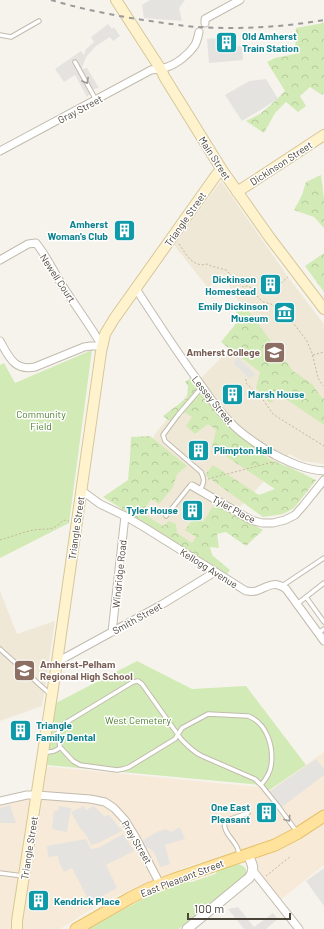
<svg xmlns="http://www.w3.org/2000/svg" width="324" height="929" font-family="Barlow,sans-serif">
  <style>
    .commercial { fill: #f7ead8 }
    .education { fill: #efe8d6 }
    .green { fill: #d2eab5 }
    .forest { fill: url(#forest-crowns) }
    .parking { fill: #e5e3e0 }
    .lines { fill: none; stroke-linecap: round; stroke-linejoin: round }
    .service-casing { stroke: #c2bbae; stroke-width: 5.5 }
    .minor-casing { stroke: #c2bbae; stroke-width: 9 }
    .tertiary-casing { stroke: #c2bbae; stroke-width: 11 }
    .secondary-casing { stroke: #d6c79b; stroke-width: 12 }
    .primary-casing { stroke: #e6c16a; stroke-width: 13 }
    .path { stroke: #c4b79f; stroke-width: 1; stroke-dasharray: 2 2; stroke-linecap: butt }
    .service { stroke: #fff; stroke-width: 3.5 }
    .minor { stroke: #fff; stroke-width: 7 }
    .tertiary { stroke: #fff; stroke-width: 9 }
    .secondary { stroke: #fff3cd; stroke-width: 10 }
    .primary { stroke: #ffe39c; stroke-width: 11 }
    .rail { stroke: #9a9a9a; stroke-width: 2; stroke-dasharray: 5 5; stroke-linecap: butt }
    .oneway { stroke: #9c9892 }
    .labels { text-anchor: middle; stroke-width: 3; stroke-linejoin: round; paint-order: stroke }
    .culture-label { font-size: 10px; font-weight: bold; fill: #0d838f; stroke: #fff; text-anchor: start }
    .street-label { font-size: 10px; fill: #4b4439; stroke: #fff }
    .education-label { font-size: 10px; font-weight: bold; fill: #785e54; stroke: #fff; text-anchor: end }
    .park-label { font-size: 10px; fill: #4a7f2a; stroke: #fff }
  </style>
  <defs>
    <pattern id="forest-crowns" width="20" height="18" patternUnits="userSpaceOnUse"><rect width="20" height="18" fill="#d2eab5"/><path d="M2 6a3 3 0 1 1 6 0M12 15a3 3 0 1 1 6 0" fill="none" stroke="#b6ca9c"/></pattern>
  </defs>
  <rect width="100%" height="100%" fill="#f6f3ec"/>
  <!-- commercial -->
  <path class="commercial" d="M324,752V865L279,901L261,877L260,871L250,849L211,861L198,863L181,869L175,874L170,875L145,883L98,905L60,929H0V801L37,795L41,766L259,787L265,794Z"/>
  <!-- education -->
  <path class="education" d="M221,181L291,281L324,324V464L303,461L289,454L195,556L120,510L155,434L201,378L253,326L222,274L208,288L174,245Z
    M0,591L17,634L55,621L42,706L0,721Z"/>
  <!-- green -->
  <path class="green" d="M92,350L69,523L0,558V365L4,363L15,383Z
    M137,661L192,689L246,686L306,765L265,793L260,785L47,765L56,703Z
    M238,864L243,866L246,869V874L244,877L179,929H88L143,899L158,891L185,882H192L215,874L219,870Z"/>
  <!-- forest -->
  <path class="forest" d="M324,23V93L322,95L310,87L300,96L306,106L298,112L286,102L275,113L264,133L246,121L260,114L273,103L285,91L267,62L275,58L295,54L296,28Z
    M321,175L324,199V228L314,217L294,210L302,195L306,182Z
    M324,253V292L305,266Z
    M244,305L258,323L264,332L293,371L312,384L322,398H324V425L280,395L270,403L256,388L260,372L221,342L238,321L236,310Z
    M192,377L231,426L248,442L270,460L289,467L316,480L294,508L283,514L263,517L205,475L213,465L259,495L275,489L212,447L216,430L208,424L195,434L186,426L192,417L183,411L173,423L163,416L187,398L188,386L185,382Z
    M150,436L187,466L177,474L173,487L159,504L151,499L142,513L163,526L169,521L176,524L177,533L192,543L196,537L185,530L194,518L203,522L215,503L263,530L246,546L226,532L217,534L219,548L210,547L212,555L230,570L227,574L103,497L128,480L130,458L131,437Z"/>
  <!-- parking -->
  <path class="parking" d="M150,0H185L179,8L182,21L144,18L142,5Z
    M108,24L112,29L114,27L120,36L113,41L110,37L96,46L86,57L82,68L83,69L87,68L99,88L94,89L87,97L75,75L64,82L55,69L81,51L84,55L86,49L94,42L91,37Z
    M217,38V46H242L243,60L209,63L207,39Z
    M266,79L278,99L242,121L225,95L249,81Z
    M238,357L255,374L250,379L233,363Z
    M316,759L324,769V775L282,807L270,791Z
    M10,805L16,823H0V808Z
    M59,806L71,808L67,832L52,829L54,811H58Z
    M84,806L86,810L94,806L104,816L109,815L122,831L98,843L91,845L86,835L80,828L71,812Z
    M180,827L185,839L165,845L170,864L160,867L154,852L145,846L141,841L159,831L166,829L171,832Z
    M123,834L134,851L106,865L117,888L90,903L72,868L64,872L59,862L58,856L48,857L47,846L86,839L91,849L98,848Z
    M324,868V906L306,881Z
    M238,907L254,927L273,913L278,919L266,929H244L228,909Z"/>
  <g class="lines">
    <defs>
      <path id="service" d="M0,35L11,37L39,21
        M75,62L96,100
        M200,490C204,483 205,480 201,472L165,441L163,435L178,415L202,387
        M166,516L189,487L191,486
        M282,586L324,558
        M306,597L324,583
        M297,604L306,597L324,622
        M318,633L324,629
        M0,649L50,694
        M60,747L73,761L80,765L117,770L123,769L129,767L170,742L175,739L182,728L208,714L248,716C267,723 274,747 271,766C270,773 266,779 261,785
        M45,752C51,752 56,752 60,747C59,737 55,733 62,725L133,682L138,681L142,684L181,739C188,746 193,752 202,756L255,779L262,786L278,806L297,832
        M240,856C239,853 238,850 237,847C233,839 222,831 225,821L248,813
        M0,873L23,876"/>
      <path id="minor" d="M205,23V19L240,0
        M0,151L151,70C156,69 162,69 167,67C177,64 189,54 195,45C197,41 198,37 199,32
        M0,260L28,244L36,243C45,254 52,268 59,280C73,303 89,323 102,346
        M136,289C157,321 178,354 201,385C211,400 222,415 235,427C247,438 261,447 275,455C291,463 306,470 324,471
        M0,341C9,357 14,371 35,367L84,347L91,346H102
        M192,486L251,520L262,523H273L285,520L295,515L303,506L324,480
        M81,490L100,504L125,516L147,529L246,591C249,591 253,592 256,591C268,587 273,580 286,589L324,641
        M112,632L125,516
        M57,662L161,605L215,572
        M0,801L27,795H37L90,799L105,802L114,808L125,820L136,838L160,884
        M254,872L299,929"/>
      <path id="tertiary" d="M187,929L249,878C256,869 252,864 248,855"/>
      <path id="secondary" d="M116,0L160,68L165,78L222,170L270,238L324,309
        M237,192L324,135
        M17,929V921L57,662L101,352L105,334L114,319L217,174L222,170"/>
      <path id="primary" d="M76,929L130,898L148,889L172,880L275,845L298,833L324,816"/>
    </defs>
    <!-- service casing -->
    <use href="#service" class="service-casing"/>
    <!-- minor casing -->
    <use href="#minor" class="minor-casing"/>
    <!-- tertiary casing -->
    <use href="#tertiary" class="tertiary-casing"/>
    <!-- secondary casing -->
    <use href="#secondary" class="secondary-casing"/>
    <!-- primary casing -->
    <use href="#primary" class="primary-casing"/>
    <!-- path -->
    <path class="path" d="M179,244C186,254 193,268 207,264L211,266L226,270L243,287L247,286L250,287L258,297L263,302L271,304L283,312L294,324L307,341L312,353L318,378L323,386
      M281,283L288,277
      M313,355L324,352
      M246,379V383L261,397L273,414L279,418L324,446
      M208,479L273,462
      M0,540C11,537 23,532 34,530C47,528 53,532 63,520L69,521
      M266,876L291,856"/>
    <!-- service -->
    <use href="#service" class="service"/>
    <!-- minor -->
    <use href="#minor" class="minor"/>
    <!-- tertiary -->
    <use href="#tertiary" class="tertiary"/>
    <!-- secondary -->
    <use href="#secondary" class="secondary"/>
    <!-- primary -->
    <use href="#primary" class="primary"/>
    <!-- rail -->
    <path class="rail" d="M51,0C81,9 112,15 143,20C157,22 171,24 185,26C231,30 278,28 324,20"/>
  </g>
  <!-- one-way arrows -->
  <defs><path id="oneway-chevron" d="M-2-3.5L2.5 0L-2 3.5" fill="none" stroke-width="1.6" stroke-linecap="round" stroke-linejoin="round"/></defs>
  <g class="oneway">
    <use href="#oneway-chevron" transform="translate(86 81) rotate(61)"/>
    <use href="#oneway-chevron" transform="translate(288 819) rotate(54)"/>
  </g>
  <!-- icons -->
  <defs>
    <symbol id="building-square" viewBox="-11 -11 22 22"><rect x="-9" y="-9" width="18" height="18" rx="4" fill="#0f9aa8" stroke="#fff"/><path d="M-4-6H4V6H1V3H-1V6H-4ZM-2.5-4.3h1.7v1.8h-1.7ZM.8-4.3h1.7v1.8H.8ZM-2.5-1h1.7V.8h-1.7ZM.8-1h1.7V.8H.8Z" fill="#fff"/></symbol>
    <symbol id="museum-square" viewBox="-11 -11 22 22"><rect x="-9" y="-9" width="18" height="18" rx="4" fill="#0f9aa8" stroke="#fff"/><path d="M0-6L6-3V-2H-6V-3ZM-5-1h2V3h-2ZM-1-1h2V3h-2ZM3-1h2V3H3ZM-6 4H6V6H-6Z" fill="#fff"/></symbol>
    <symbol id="university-square" viewBox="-11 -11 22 22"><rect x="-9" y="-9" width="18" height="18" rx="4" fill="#8d6e63" stroke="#fff"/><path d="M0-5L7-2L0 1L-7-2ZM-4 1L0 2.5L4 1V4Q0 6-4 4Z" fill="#fff"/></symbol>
    <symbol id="school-square" viewBox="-11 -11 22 22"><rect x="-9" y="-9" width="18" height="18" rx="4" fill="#8d6e63" stroke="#fff"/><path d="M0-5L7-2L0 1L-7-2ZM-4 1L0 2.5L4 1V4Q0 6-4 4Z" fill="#fff"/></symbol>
  </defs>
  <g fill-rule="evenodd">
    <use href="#building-square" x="214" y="30" width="25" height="25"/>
    <use href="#building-square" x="112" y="218" width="25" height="25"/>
    <use href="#building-square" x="258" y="272" width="25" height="25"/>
    <use href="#museum-square" x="272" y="300" width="25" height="25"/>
    <use href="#university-square" x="262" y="340" width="25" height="25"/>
    <use href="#building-square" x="220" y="382" width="25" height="25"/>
    <use href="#building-square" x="186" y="438" width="25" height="25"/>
    <use href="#building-square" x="180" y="498" width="25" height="25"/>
    <use href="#school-square" x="12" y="658" width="25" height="25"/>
    <use href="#building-square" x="8" y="718" width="25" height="25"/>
    <use href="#building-square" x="254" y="800" width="25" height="25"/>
    <use href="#building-square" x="26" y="888" width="25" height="25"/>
  </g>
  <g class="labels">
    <!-- culture labels -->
    <g class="culture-label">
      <text x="242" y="40">Old Amherst<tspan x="242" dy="12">Train Station</tspan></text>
      <text x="108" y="228" text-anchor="end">Amherst<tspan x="108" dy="12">Woman's Club</tspan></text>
      <text x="256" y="283" text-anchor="end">Dickinson<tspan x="256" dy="12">Homestead</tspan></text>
      <text x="268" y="310" text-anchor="end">Emily Dickinson<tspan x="268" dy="12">Museum</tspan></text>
      <text x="248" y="398">Marsh House</text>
      <text x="214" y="454">Plimpton Hall</text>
      <text x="178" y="514" text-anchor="end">Tyler House</text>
      <text x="36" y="729">Triangle<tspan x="36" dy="12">Family Dental</tspan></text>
      <text x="250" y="811" text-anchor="end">One East<tspan x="250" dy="12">Pleasant</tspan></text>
      <text x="54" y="905">Kendrick Place</text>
    </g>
    <!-- street labels -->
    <g class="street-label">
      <text transform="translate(80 109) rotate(-28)" y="4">Gray Street</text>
      <text transform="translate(215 158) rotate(57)" y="4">Main Street</text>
      <text transform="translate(281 163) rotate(-33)" y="4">Dickinson Street</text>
      <text transform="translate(185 219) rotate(-55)" y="4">Triangle Street</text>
      <text transform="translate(58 278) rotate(57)" y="4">Newell Court</text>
      <text transform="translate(213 400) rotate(51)" y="4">Lessey Street</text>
      <text transform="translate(234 509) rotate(28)" y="4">Tyler Place</text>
      <text transform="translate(76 528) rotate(-82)" y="4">Triangle Street</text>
      <text transform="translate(209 568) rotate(32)" y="4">Kellogg Avenue</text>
      <text transform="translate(119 574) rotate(-84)" y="4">Windridge Road</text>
      <text transform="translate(137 618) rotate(-29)" y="4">Smith Street</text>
      <text transform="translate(137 842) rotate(59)" y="4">Pray Street</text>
      <text transform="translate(29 848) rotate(-81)" y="4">Triangle Street</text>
      <text transform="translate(182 878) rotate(-21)" y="4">East Pleasant Street</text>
    </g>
    <!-- education labels -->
    <g class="education-label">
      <text x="260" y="356">Amherst College</text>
      <text x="40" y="668" text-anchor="start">Amherst-Pelham<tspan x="40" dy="12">Regional High School</tspan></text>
    </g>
    <!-- park labels -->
    <g class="park-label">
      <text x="41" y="418">Community<tspan x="41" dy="12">Field</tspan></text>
      <text x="138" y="724">West Cemetery</text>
    </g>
  </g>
  <!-- scale -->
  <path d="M188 913v6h102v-6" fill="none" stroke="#4b4439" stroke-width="2"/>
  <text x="194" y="913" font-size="12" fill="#4b4439" stroke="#ffffff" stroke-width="3" paint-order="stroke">100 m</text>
</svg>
